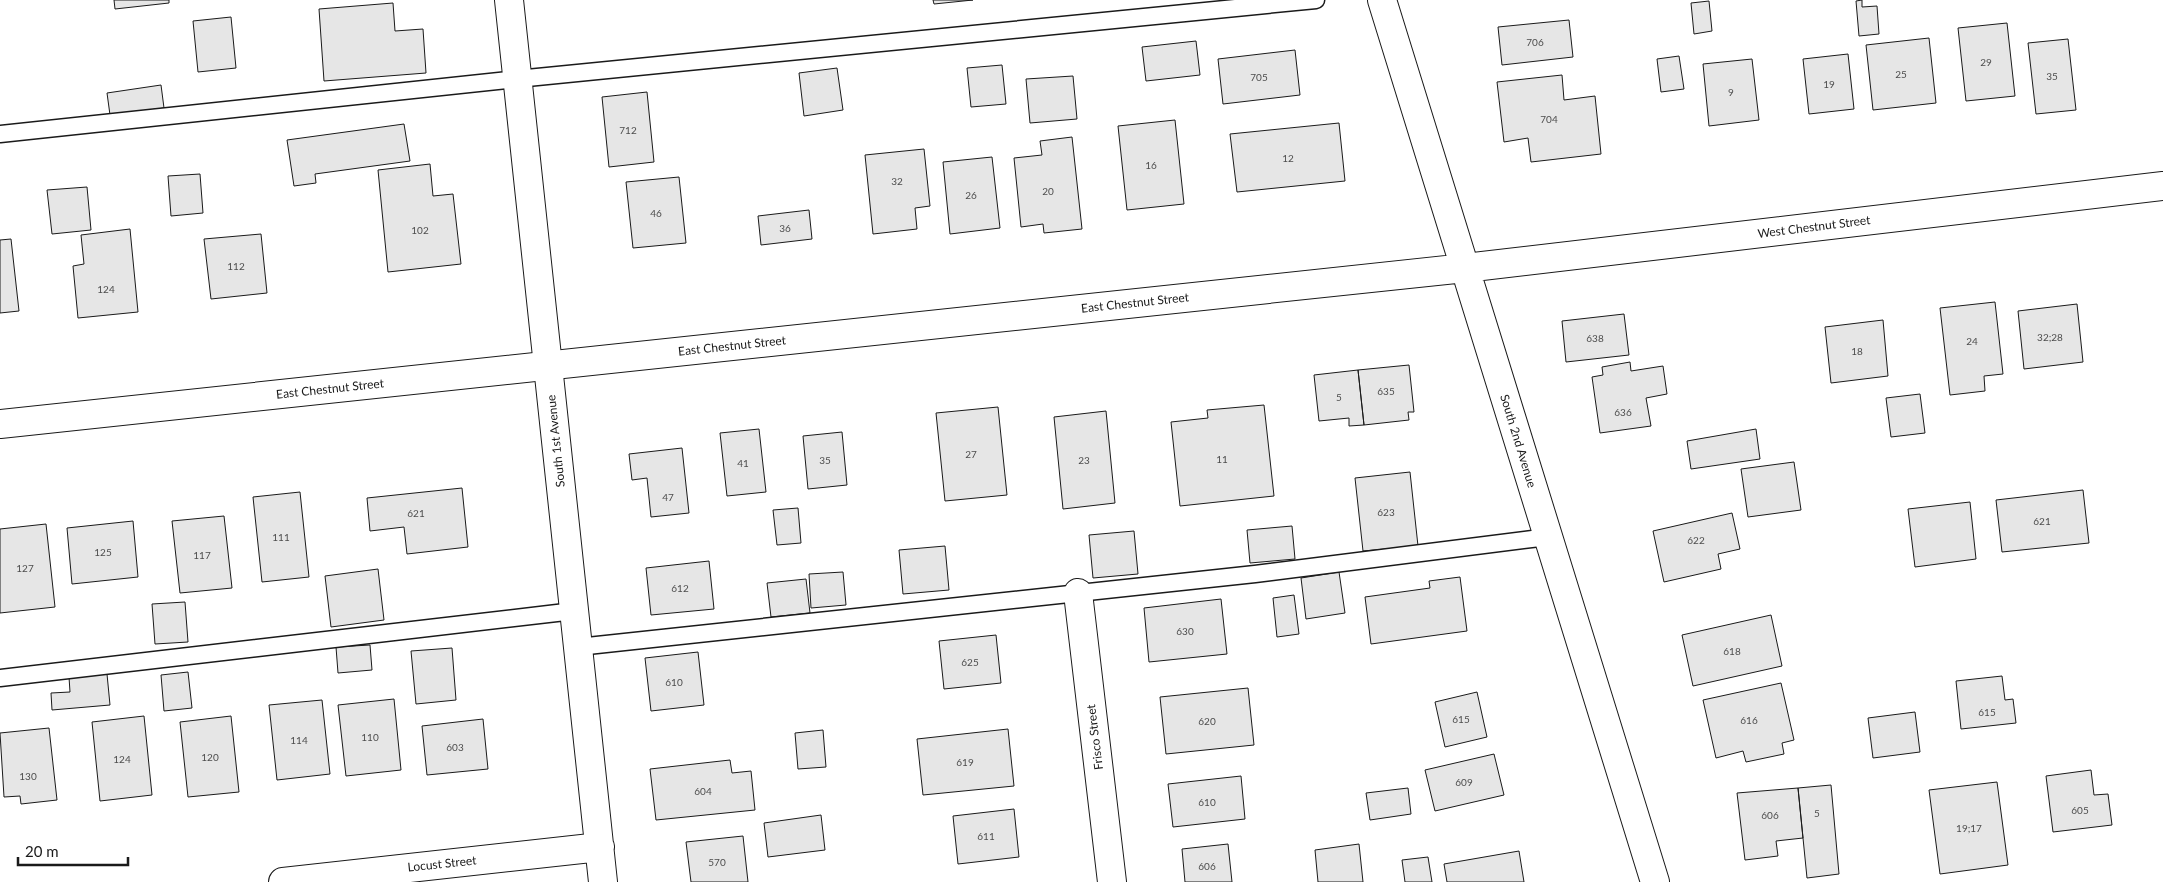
<svg xmlns="http://www.w3.org/2000/svg" width="2163" height="882" font-family="Lato,sans-serif">
  <style>
    .building { fill: #e6e6e6; stroke: #1a1a1a }
    .lines { fill: none; stroke-linecap: round; stroke-linejoin: round }
    .service-casing { stroke: #1a1a1a; stroke-width: 19 }
    .minor-casing { stroke: #1a1a1a; stroke-width: 30 }
    .secondary-casing { stroke: #1a1a1a; stroke-width: 30 }
    .service { stroke: #fff; stroke-width: 16 }
    .minor { stroke: #fff; stroke-width: 28 }
    .secondary { stroke: #fff; stroke-width: 28 }
    .labels { text-anchor: middle; stroke-width: 4; stroke-linejoin: round; paint-order: stroke }
    .number-label { font-size: 10px; fill: #4d4d4d }
    .street-label { font-size: 12px; fill: #1a1a1a; stroke: #fff }
  </style>
  <rect width="100%" height="100%" fill="#fff"/>
  <!-- building -->
  <path class="building" d="M114,0H169V3L115,9Z
    M933,0H973L934,4Z
    M1862,0V7L1877,6L1879,34L1859,36L1856,1Z
    M1709,1L1712,31L1694,34L1691,3Z
    M393,3L395,31L423,29L426,73L324,81L319,9Z
    M231,17L236,68L198,72L193,21Z
    M1569,20L1573,57L1502,65L1498,27Z
    M2007,23L2015,96L1966,101L1958,28Z
    M1929,38L1936,103L1873,110L1866,45Z
    M2068,39L2076,110L2036,114L2028,43Z
    M1196,41L1200,75L1146,81L1142,47Z
    M1295,50L1300,95L1223,104L1218,59Z
    M1848,54L1854,109L1809,114L1803,59Z
    M1679,56L1684,89L1661,92L1657,59Z
    M1752,59L1759,120L1709,126L1703,64Z
    M1002,65L1006,104L971,107L967,68Z
    M837,68L843,110L804,116L799,73Z
    M1562,75L1564,100L1595,96L1601,154L1531,162L1528,138L1504,142L1497,82Z
    M1073,76L1077,119L1030,123L1026,79Z
    M161,85L164,108L110,115L107,93Z
    M647,92L654,162L609,167L602,97Z
    M1175,120L1184,204L1127,210L1118,126Z
    M1339,123L1345,181L1237,192L1230,134Z
    M404,124L410,161L315,174L316,183L294,186L287,140Z
    M1072,137L1082,229L1044,233L1043,224L1021,227L1014,158L1042,155L1040,141Z
    M924,149L930,206L915,208L917,229L873,234L865,155Z
    M992,157L1000,228L950,234L943,162Z
    M430,164L433,196L453,194L461,264L388,272L378,170Z
    M200,174L203,213L171,216L168,176Z
    M679,177L686,243L633,248L626,182Z
    M87,187L91,230L52,234L47,190Z
    M809,210L812,239L761,245L758,216Z
    M130,229L138,312L78,318L73,266L84,264L81,235Z
    M261,234L267,293L211,299L204,239Z
    M11,239L19,311L0,313V240Z
    M1995,302L2003,374L1984,376L1985,391L1950,395L1940,308Z
    M2077,304L2083,362L2024,369L2018,311Z
    M1624,314L1629,355L1566,362L1562,321Z
    M1883,320L1888,376L1831,383L1825,327Z
    M1630,362L1631,371L1663,366L1667,394L1646,398L1651,426L1600,433L1592,377L1603,375L1602,367Z
    M1409,365L1414,412H1408L1409,420L1364,425L1358,370Z
    M1358,370L1364,425L1349,426V418L1319,421L1314,375Z
    M1920,394L1925,433L1891,437L1886,398Z
    M1264,405L1274,496L1180,506L1171,422L1208,418L1207,410Z
    M998,407L1007,495L945,501L936,413Z
    M1106,411L1115,503L1063,509L1054,417Z
    M759,429L766,492L727,496L720,433Z
    M1756,429L1760,459L1691,469L1687,441Z
    M842,432L847,485L808,489L803,436Z
    M682,448L689,513L651,517L647,478L632,480L629,454Z
    M1794,462L1801,510L1748,517L1741,469Z
    M1410,472L1418,546L1363,551L1355,478Z
    M462,488L468,547L407,554L404,527L370,531L367,498Z
    M2083,490L2089,543L2002,552L1996,500Z
    M300,492L309,577L262,582L253,497Z
    M1970,502L1976,559L1915,567L1908,509Z
    M798,508L801,543L777,545L773,510Z
    M1732,513L1740,549L1718,554L1721,569L1664,582L1653,531Z
    M224,516L232,588L180,593L172,521Z
    M133,521L138,577L72,584L67,528Z
    M46,524L55,607L0,613V529Z
    M1292,526L1295,559L1250,563L1247,530Z
    M1134,531L1138,574L1093,578L1089,535Z
    M945,546L949,590L903,594L899,550Z
    M709,561L714,609L651,615L646,568Z
    M378,569L384,620L331,627L325,576Z
    M843,572L846,605L811,608L809,574Z
    M1339,572L1345,613L1306,619L1301,578Z
    M1460,577L1467,631L1371,644L1365,597L1430,588L1429,581Z
    M806,579L810,613L771,617L767,583Z
    M1294,595L1299,634L1277,637L1273,598Z
    M1221,599L1227,654L1149,662L1144,608Z
    M185,602L188,642L155,644L152,604Z
    M1771,615L1782,666L1693,686L1682,635Z
    M996,635L1001,683L944,689L939,641Z
    M370,645L372,670L338,673L336,647Z
    M452,648L456,700L416,704L411,651Z
    M698,652L704,705L651,711L645,658Z
    M188,672L192,708L164,711L161,675Z
    M107,674L110,705L52,710L51,693L70,692L69,677Z
    M2002,676L2005,700L2013,699L2016,723L1961,729L1956,681Z
    M1781,683L1794,740L1782,743L1784,754L1746,762L1743,751L1716,758L1703,700Z
    M1248,688L1254,745L1166,754L1160,697Z
    M1477,692L1487,737L1445,747L1435,702Z
    M394,699L401,770L346,776L338,705Z
    M322,700L330,774L277,780L269,705Z
    M1915,712L1920,752L1873,758L1868,718Z
    M144,716L152,795L100,801L92,722Z
    M231,716L239,792L188,797L180,722Z
    M483,719L488,769L427,775L422,726Z
    M49,728L57,800L21,804L20,796L4,797L0,733Z
    M1008,729L1014,786L923,795L917,739Z
    M823,730L826,767L798,769L795,733Z
    M1494,754L1504,795L1435,811L1425,770Z
    M730,760L732,773L751,771L755,810L656,820L650,769Z
    M2091,770L2094,795L2108,794L2112,825L2053,832L2046,776Z
    M1241,776L1245,819L1173,827L1168,784Z
    M1997,782L2008,865L1940,874L1929,790Z
    M1831,785L1839,874L1807,878L1798,788Z
    M1408,788L1411,814L1370,820L1366,793Z
    M1798,788L1803,838L1776,841L1778,856L1745,860L1737,793Z
    M1014,809L1019,857L958,864L953,816Z
    M821,815L825,850L768,857L764,823Z
    M743,836L748,882H691L686,842Z
    M1228,844L1232,882H1185L1182,849Z
    M1359,844L1363,882H1318L1315,850Z
    M1519,851L1524,882H1447L1444,864Z
    M1428,857L1432,882H1405L1402,860Z"/>
  <g class="lines">
    <defs>
      <path id="service" d="M0,134L517,79L1316,0
        M578,647L1255,574L1548,537
        M0,678L574,611"/>
      <path id="minor" d="M509,0L603,882
        M1078,593L1112,882
        M283,882L600,847"/>
      <path id="secondary" d="M1382,0L1655,882
        M0,424L1465,268L2163,186"/>
    </defs>
    <!-- service casing -->
    <use href="#service" class="service-casing"/>
    <!-- minor casing -->
    <use href="#minor" class="minor-casing"/>
    <!-- secondary casing -->
    <use href="#secondary" class="secondary-casing"/>
    <!-- service -->
    <use href="#service" class="service"/>
    <!-- minor -->
    <use href="#minor" class="minor"/>
    <!-- secondary -->
    <use href="#secondary" class="secondary"/>
  </g>
  <g class="labels">
    <!-- number labels -->
    <g class="number-label">
      <text x="1535" y="46">706</text>
      <text x="1986" y="66">29</text>
      <text x="1901" y="78">25</text>
      <text x="2052" y="80">35</text>
      <text x="1259" y="81">705</text>
      <text x="1829" y="88">19</text>
      <text x="1731" y="96">9</text>
      <text x="1549" y="123">704</text>
      <text x="628" y="134">712</text>
      <text x="1288" y="162">12</text>
      <text x="1151" y="169">16</text>
      <text x="897" y="185">32</text>
      <text x="1048" y="195">20</text>
      <text x="971" y="199">26</text>
      <text x="656" y="217">46</text>
      <text x="785" y="232">36</text>
      <text x="420" y="234">102</text>
      <text x="236" y="270">112</text>
      <text x="106" y="293">124</text>
      <text x="2050" y="341">32;28</text>
      <text x="1595" y="342">638</text>
      <text x="1972" y="345">24</text>
      <text x="1857" y="355">18</text>
      <text x="1386" y="395">635</text>
      <text x="1339" y="401">5</text>
      <text x="1623" y="416">636</text>
      <text x="971" y="458">27</text>
      <text x="1222" y="463">11</text>
      <text x="825" y="464">35</text>
      <text x="1084" y="464">23</text>
      <text x="743" y="467">41</text>
      <text x="668" y="501">47</text>
      <text x="1386" y="516">623</text>
      <text x="416" y="517">621</text>
      <text x="2042" y="525">621</text>
      <text x="281" y="541">111</text>
      <text x="1696" y="544">622</text>
      <text x="103" y="556">125</text>
      <text x="202" y="559">117</text>
      <text x="25" y="572">127</text>
      <text x="680" y="592">612</text>
      <text x="1185" y="635">630</text>
      <text x="1732" y="655">618</text>
      <text x="970" y="666">625</text>
      <text x="674" y="686">610</text>
      <text x="1987" y="716">615</text>
      <text x="1461" y="723">615</text>
      <text x="1749" y="724">616</text>
      <text x="1207" y="725">620</text>
      <text x="370" y="741">110</text>
      <text x="299" y="744">114</text>
      <text x="455" y="751">603</text>
      <text x="210" y="761">120</text>
      <text x="122" y="763">124</text>
      <text x="965" y="766">619</text>
      <text x="28" y="780">130</text>
      <text x="1464" y="786">609</text>
      <text x="703" y="795">604</text>
      <text x="1207" y="806">610</text>
      <text x="2080" y="814">605</text>
      <text x="1817" y="817">5</text>
      <text x="1770" y="819">606</text>
      <text x="1969" y="832">19;17</text>
      <text x="986" y="840">611</text>
      <text x="717" y="866">570</text>
      <text x="1207" y="870">606</text>
    </g>
    <!-- street labels -->
    <g class="street-label">
      <text transform="translate(1814 227) rotate(-7)" y="4">West Chestnut Street</text>
      <text transform="translate(1135 303) rotate(-6)" y="4">East Chestnut Street</text>
      <text transform="translate(732 346) rotate(-6)" y="4">East Chestnut Street</text>
      <text transform="translate(330 389) rotate(-6)" y="4">East Chestnut Street</text>
      <text transform="translate(556 441) rotate(-96)" y="4">South 1st Avenue</text>
      <text transform="translate(1518 441) rotate(73)" y="4">South 2nd Avenue</text>
      <text transform="translate(1095 737) rotate(-97)" y="4">Frisco Street</text>
      <text transform="translate(442 864) rotate(-6)" y="4">Locust Street</text>
    </g>
  </g>
  <!-- scale -->
  <path d="M18 857v8h110v-8" fill="none" stroke="#1a1a1a" stroke-width="2.5"/>
  <text x="25" y="857" font-size="15" fill="#1a1a1a" stroke="#ffffff" stroke-width="4" paint-order="stroke">20 m</text>
</svg>
